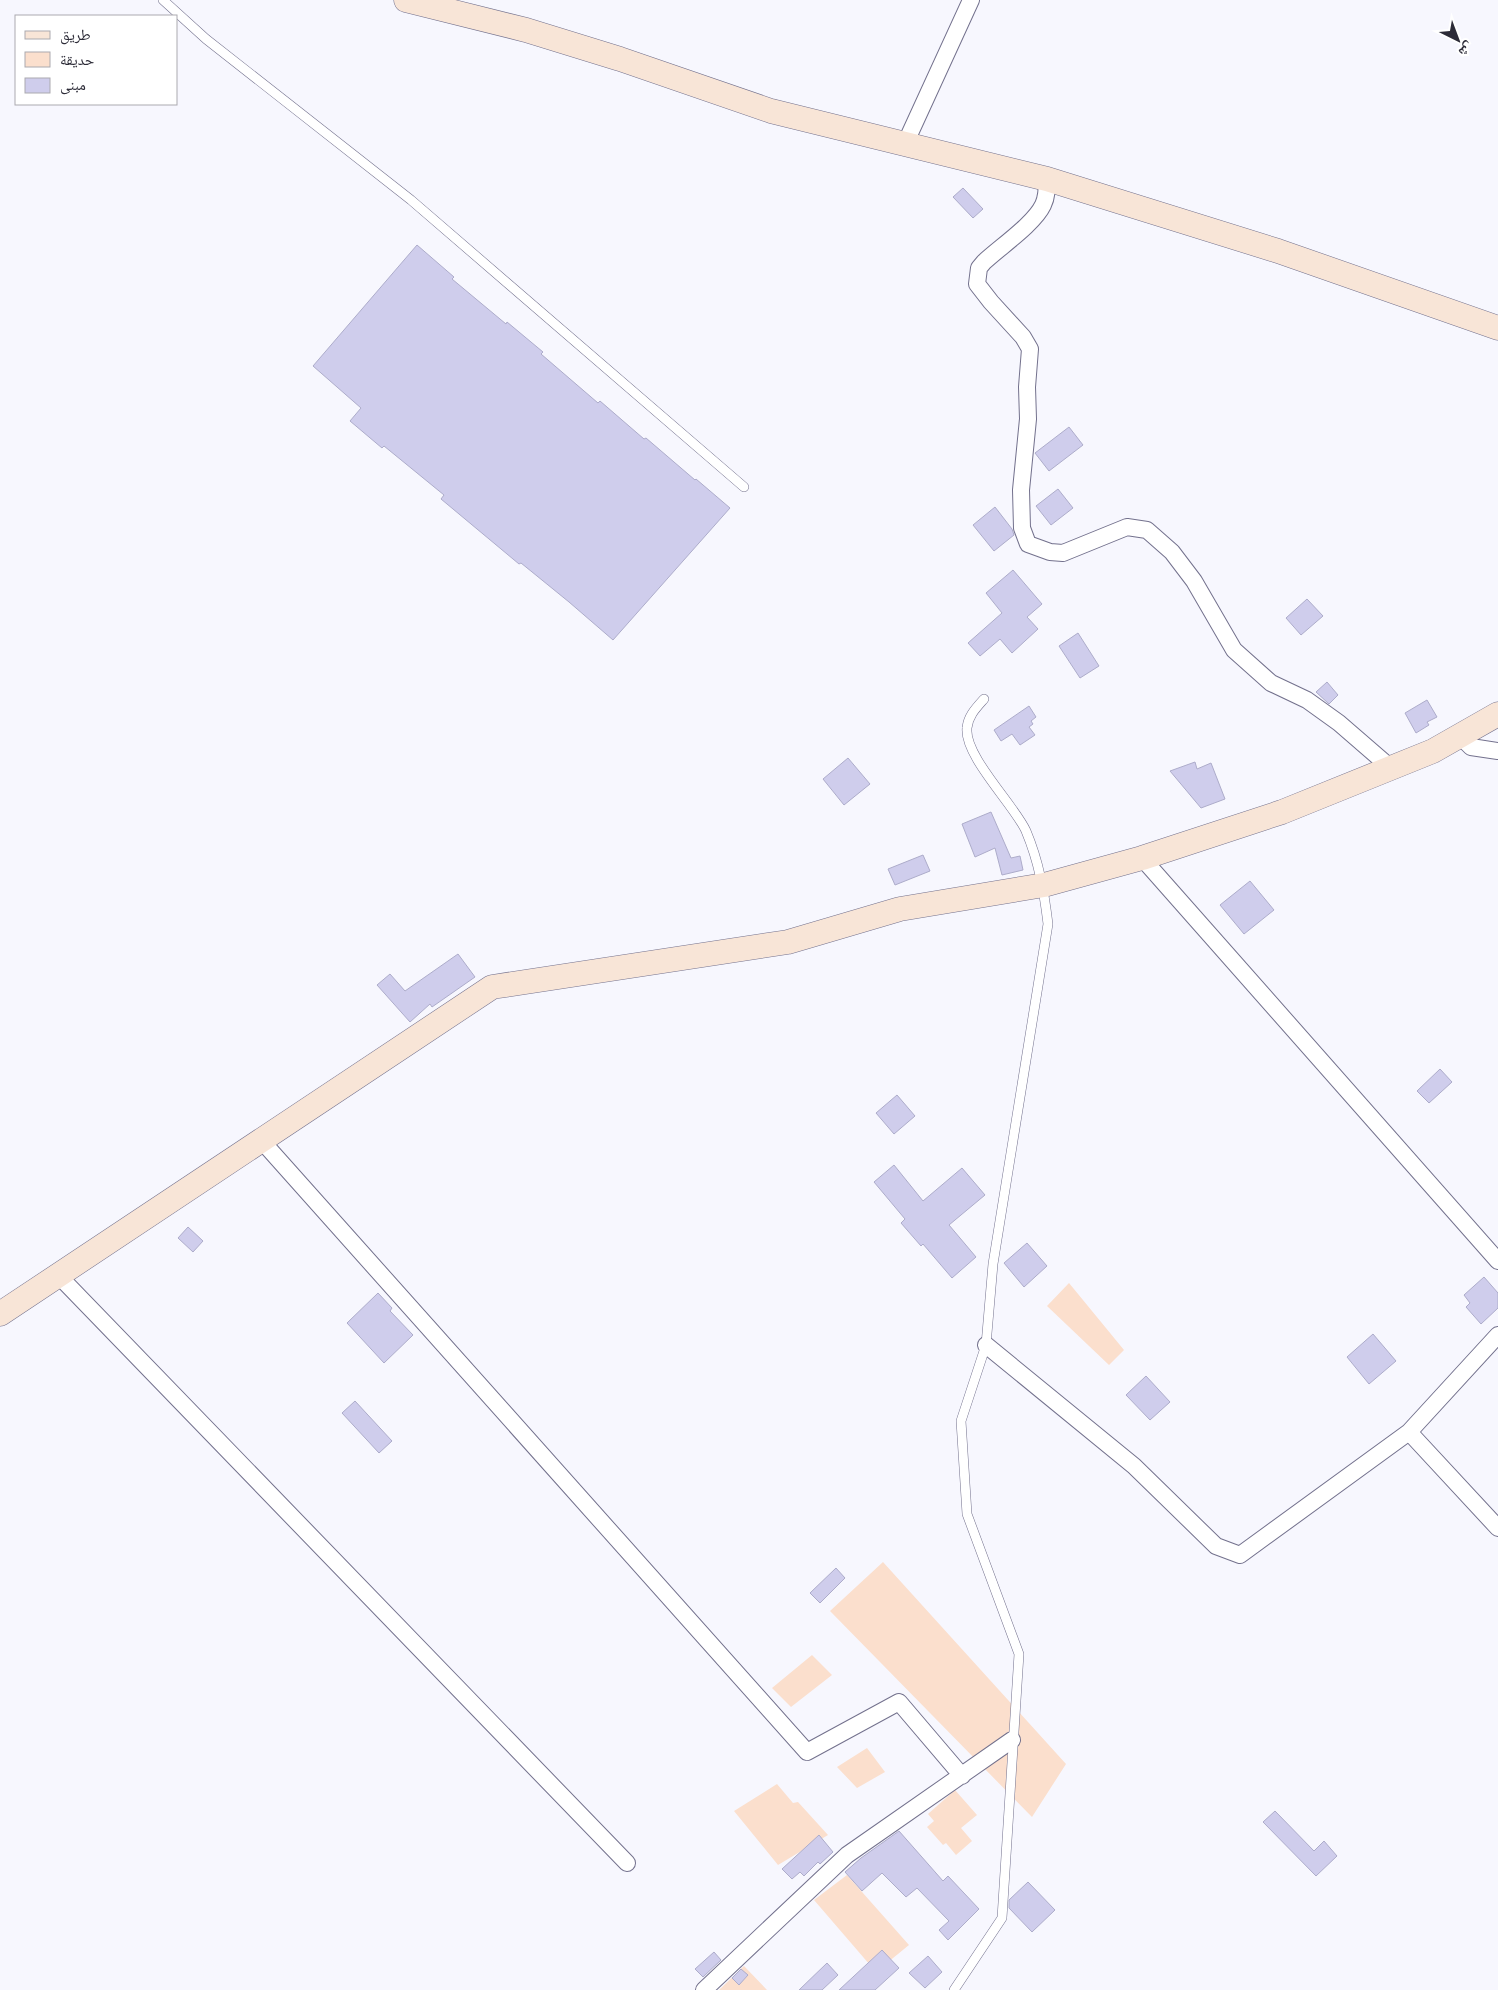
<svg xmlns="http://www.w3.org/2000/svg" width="1498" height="1990" font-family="Poppins,'Noto Naskh Arabic',sans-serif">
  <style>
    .green { fill: #fbdfcd }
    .building { fill: #cfcdec; stroke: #adacca }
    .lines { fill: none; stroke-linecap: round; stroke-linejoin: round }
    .lane-casing { stroke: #73718d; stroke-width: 10 }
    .street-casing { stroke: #73718d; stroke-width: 18 }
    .secondary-casing { stroke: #73718d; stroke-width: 25 }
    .lane { stroke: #fff; stroke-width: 9 }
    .street { stroke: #fff; stroke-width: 16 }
    .secondary { stroke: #f8e5d7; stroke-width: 24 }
  </style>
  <rect width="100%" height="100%" fill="#f7f7fe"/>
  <!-- green -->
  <path class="green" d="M1069,1283L1124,1350L1109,1365L1047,1306Z
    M883,1562L1066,1764L1032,1817L830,1611Z
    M812,1655L832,1675L791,1707L772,1688Z
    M867,1748L885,1772L857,1788L837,1767Z
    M777,1784L793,1803L798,1802L828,1835L778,1865L734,1811Z
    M955,1790L977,1815L961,1828L972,1841L956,1855L946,1843L943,1845L927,1827L934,1821L928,1814Z
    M847,1875L909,1945L876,1972L814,1900Z
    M744,1966L767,1990H719Z"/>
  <!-- building -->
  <path class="building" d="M963,188L983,209L973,218L953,197Z
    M417,245L454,277L452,279L506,324L507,322L543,352L541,354L598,403L600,401L644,439L646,438L695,480L696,479L730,508L613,640L569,602L521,563L519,564L441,499L444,495L384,446L382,448L350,421L361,408L313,366Z
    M1069,427L1083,445L1049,471L1035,453Z
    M1058,489L1073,508L1051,525L1036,506Z
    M995,507L1012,529L1014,535L994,551L973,525Z
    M1013,570L1042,604L1027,617L1038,629L1012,653L1000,639L980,656L968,643L1002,613L986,593Z
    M1307,599L1323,616L1301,635L1286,618Z
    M1078,633L1099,666L1080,678L1059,646Z
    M1327,682L1338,695L1329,704L1316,692Z
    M1427,700L1437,717L1427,722L1429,725L1416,733L1405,713Z
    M1029,706L1036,717L1031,721L1033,724L1029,727L1035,735L1020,745L1012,734L1001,741L994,730Z
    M848,758L870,784L844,805L823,779Z
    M1195,762L1197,769L1211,763L1225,799L1201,808L1170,771Z
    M991,812L1011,858L1020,856L1023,870L1002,875L995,848L975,857L962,824Z
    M923,855L930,871L895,885L888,869Z
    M1250,881L1274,910L1244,934L1220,905Z
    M458,954L475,977L432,1007L430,1004L410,1022L377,985L390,974L405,991Z
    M1440,1069L1452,1082L1429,1103L1417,1091Z
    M897,1095L915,1116L894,1134L876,1113Z
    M894,1165L923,1201L962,1168L985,1195L949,1225L976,1257L952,1278L923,1244L921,1246L901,1223L905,1219L874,1182Z
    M188,1227L203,1241L193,1252L178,1238Z
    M1027,1243L1047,1266L1024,1287L1004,1263Z
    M1484,1277L1498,1293V1308L1481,1324L1466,1307L1470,1303L1464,1295Z
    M378,1293L392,1308L390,1311L413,1335L384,1363L347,1323Z
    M1373,1334L1396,1361L1369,1384L1347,1357Z
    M1146,1376L1170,1402L1150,1420L1126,1395Z
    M355,1401L392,1441L379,1453L342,1413Z
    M836,1568L845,1578L820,1603L810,1593Z
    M1275,1811L1314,1851L1324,1841L1337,1856L1316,1876L1263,1822Z
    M899,1831L943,1881L948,1876L979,1909L948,1940L939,1930L949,1921L917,1888L906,1897L882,1873L862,1891L845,1872L861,1858Z
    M819,1835L833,1852L820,1864L818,1862L804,1876L800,1872L792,1879L782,1869Z
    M1028,1882L1055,1910L1032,1932L1009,1908V1900Z
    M882,1950L899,1968L875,1990H839Z
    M714,1952L721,1960L703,1977L695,1969Z
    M928,1956L942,1972L925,1988L909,1973Z
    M827,1963L838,1975L822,1990H799Z
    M741,1969L748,1975L739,1985L732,1978Z"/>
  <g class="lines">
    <defs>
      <path id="lane" d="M163,0L206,39L411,200L744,487
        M954,1990L1002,1918L1019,1654L967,1514L961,1421L986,1345L993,1264L1048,924C1044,891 1039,862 1026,831C1015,806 964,756 967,728C968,716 976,708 984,699"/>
      <path id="street" d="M905,144L971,0
        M1047,179C1047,188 1047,197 1043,205C1034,224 1000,247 984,262L979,268L977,284L991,302L1023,337L1030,349L1027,387L1028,419L1021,490L1022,528L1028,544L1050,552L1063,553L1127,527L1147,530L1172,552L1194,581L1234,650L1271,683L1307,700L1339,723L1391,768
        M1460,736L1471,747L1498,751
        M1142,858L1498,1261
        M261,1140L807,1752L899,1702L962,1776
        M58,1275L627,1863
        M1498,1335L1409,1432L1498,1528
        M986,1345L1134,1466L1216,1546L1240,1555L1409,1432
        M704,1990L847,1855L1012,1740"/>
      <path id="secondary" d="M406,0L526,30L620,59L771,111L1047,179L1278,251L1498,328
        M0,1314L492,987L788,942L900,909L1044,885L1142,858L1282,812L1433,751L1498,714"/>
    </defs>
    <!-- lane casing -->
    <use href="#lane" class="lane-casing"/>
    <!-- street casing -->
    <use href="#street" class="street-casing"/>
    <!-- secondary casing -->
    <use href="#secondary" class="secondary-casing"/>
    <!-- lane -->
    <use href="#lane" class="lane"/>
    <!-- street -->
    <use href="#street" class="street"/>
    <!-- secondary -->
    <use href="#secondary" class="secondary"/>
  </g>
  <!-- legend -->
  <rect x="15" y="15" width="162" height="90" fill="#ffffff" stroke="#abaaaf"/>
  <rect x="25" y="31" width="25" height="8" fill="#f8e5d7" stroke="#abaaaf"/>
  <text x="60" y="40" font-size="15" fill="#2c2b37">طريق</text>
  <rect x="25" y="52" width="25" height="15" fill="#fbdfcd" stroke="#abaaaf"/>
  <text x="60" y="65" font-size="15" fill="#2c2b37">حديقة</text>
  <rect x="25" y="78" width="25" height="15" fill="#cfcdec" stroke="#abaaaf"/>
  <text x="60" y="90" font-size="15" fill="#2c2b37">مبنى</text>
  <!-- north arrow -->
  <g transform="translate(1458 40) rotate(138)" stroke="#ffffff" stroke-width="4" paint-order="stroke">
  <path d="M0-4L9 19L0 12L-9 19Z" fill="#2c2b37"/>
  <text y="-8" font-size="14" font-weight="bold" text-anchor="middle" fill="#2c2b37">ش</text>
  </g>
</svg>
